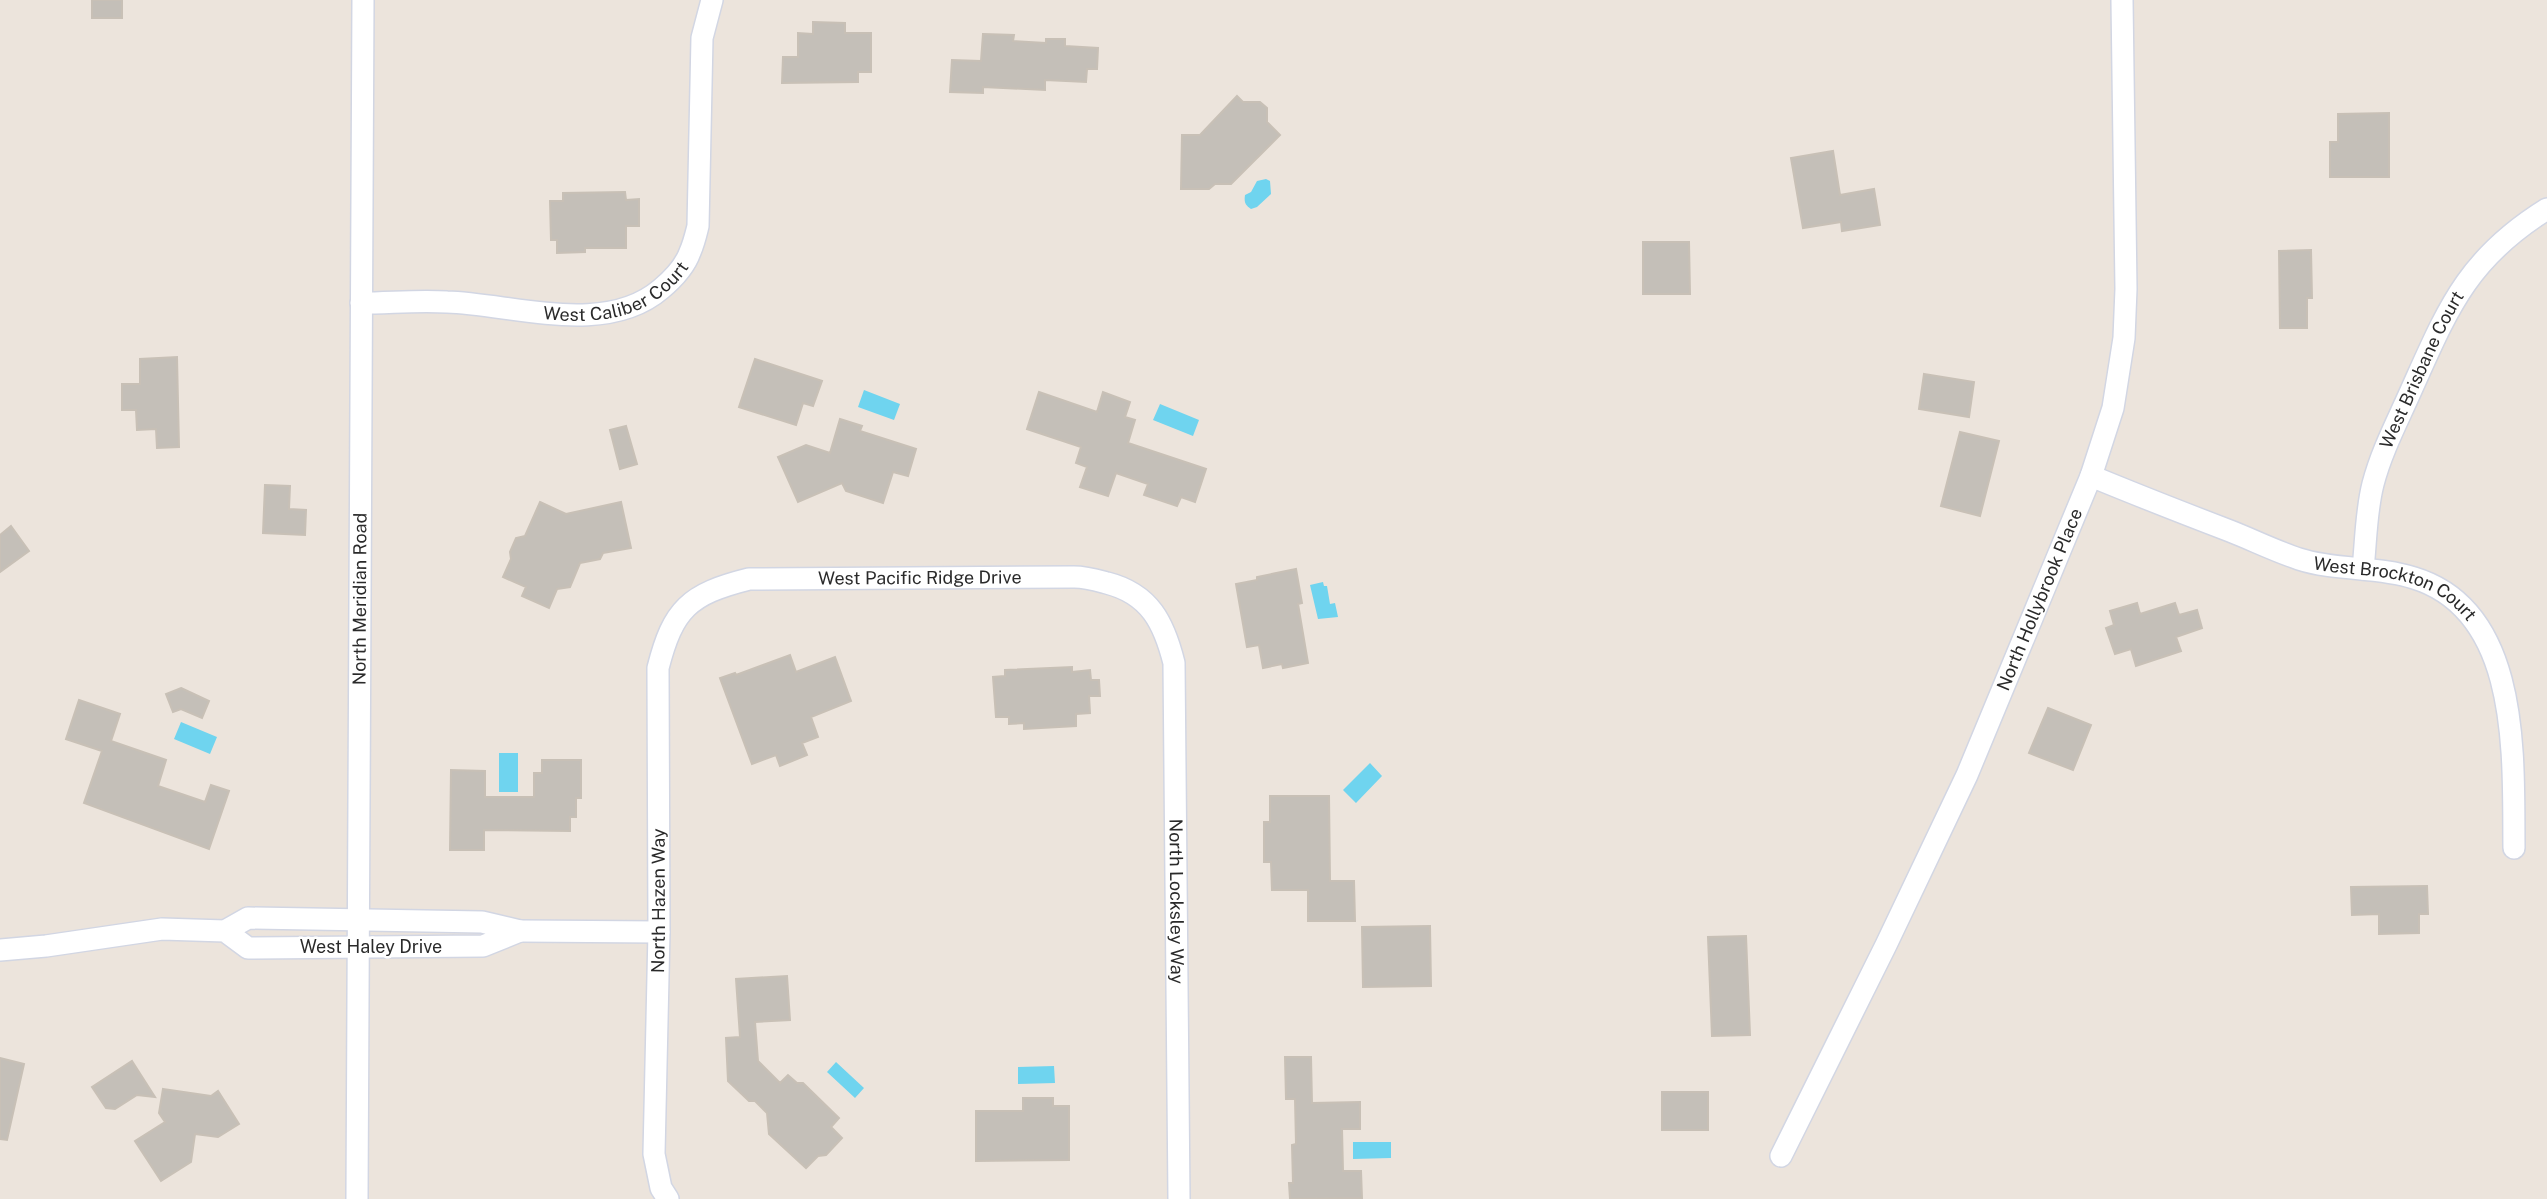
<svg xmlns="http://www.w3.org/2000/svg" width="2547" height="1199" font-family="'Public Sans',sans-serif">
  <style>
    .water { fill: #6fd4ef }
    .building { fill: #c4bfb8; stroke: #c8c0b6; stroke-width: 2 }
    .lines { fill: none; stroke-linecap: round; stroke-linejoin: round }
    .minor-casing { stroke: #d2d6e3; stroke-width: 24 }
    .minor { stroke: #fff; stroke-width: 21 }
    .labels { text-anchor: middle; stroke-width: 5; stroke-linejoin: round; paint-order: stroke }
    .street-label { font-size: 18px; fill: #2a2a2a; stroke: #fff }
  </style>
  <rect width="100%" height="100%" fill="#ece4dc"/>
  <!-- water -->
  <path class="water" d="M1266,179L1270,181L1271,194L1257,207L1251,209C1245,205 1244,202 1245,195L1251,192L1257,181Z
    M864,390L900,404L894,420L858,407Z
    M1160,404L1199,420L1193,436L1153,420Z
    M1323,582L1324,586H1327L1330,604L1335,603L1338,617L1318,619L1310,585Z
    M181,722L217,737L210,754L174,739Z
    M499,753H518V792H499Z
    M1370,763L1382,776L1356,803L1343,790Z
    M836,1062L864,1088L855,1098L827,1072Z
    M1054,1066L1055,1083L1018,1084V1067Z
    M1353,1142H1391V1158L1353,1159Z"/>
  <!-- building -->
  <path class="building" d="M92,0H122V18H92Z
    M813,22L845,23V33H871V72H858V82L782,83L783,57H798V33L813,34Z
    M983,34L1014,35L1013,41L1046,43V39H1065V46L1098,48L1097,69H1087L1086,82L1045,80V90L983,87V93L950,92L952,60L981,61Z
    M1237,96L1243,102H1260L1267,108V122L1280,135L1231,184H1215L1209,189H1181L1182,135H1200Z
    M2389,113V177H2330V142H2338V114Z
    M1833,151L1840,195L1874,189L1880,225L1842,231L1841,222L1803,228L1791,158Z
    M625,192L626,200L639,199V226H626V248H585V252L557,253V240H551L550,201H563V193Z
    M1643,242H1689L1690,294H1643Z
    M2311,250L2312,298H2307V328H2280L2279,251Z
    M177,357L179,447L157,448L156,429L137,430L136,410H122V384H140V359Z
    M755,359L822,381L813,406L803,403L796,425L739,407Z
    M1924,374L1974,382L1969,417L1919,409Z
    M1039,392L1097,412L1103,392L1130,402L1125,417L1135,420L1128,443L1206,469L1195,502L1181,497L1177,506L1144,495L1148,484L1116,473L1108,496L1080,487L1087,467L1076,463L1081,447L1027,429Z
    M840,419L862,426L860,431L916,449L908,476L893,472L883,503L846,491L842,483L798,502L778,457L806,445L830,453Z
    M626,426L637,464L620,469L610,430Z
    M1960,432L1999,441L1980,516L1941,506Z
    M265,485L290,486L289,509L306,510L305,535L263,533Z
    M540,502L566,514L621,502L631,548L603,553L600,559L580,563L570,587L557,589L549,608L522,596L526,587L503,577L511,559L510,552L516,538L525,536Z
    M11,526L29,551L0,572V535Z
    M1296,569L1302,603L1298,604L1308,663L1283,668L1282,664L1263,668L1259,645L1247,647L1236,584L1257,580V577Z
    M2137,603L2140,614L2175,603L2179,615L2197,610L2202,628L2176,637L2181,651L2136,666L2131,649L2115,654L2106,628L2114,625L2110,611Z
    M790,655L796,672L835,657L851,701L811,717L818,737L802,743L807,755L780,766L776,755L752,764L720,678L735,673L736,675Z
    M1072,667V672L1090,670L1091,680H1099L1100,696H1089L1090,713L1076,714V726L1024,729V723L1009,724V717H996L993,677L1005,676V670Z
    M181,688L209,701L202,718L181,709L173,712L166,694Z
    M79,700L120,714L111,741L166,760L158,786L205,802L211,785L229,791L209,849L84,803L102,751L66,739Z
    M2048,708L2091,725L2073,770L2029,753Z
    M542,760H581V798H576V817H570V831L484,830V850H450L451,770L485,771V797H534V773H542Z
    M1270,796H1329L1330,881H1354L1355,921H1308V890H1272L1271,862H1264V822H1270Z
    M2427,886L2428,914H2419V933L2379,934V914L2352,915L2351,887Z
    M1430,926L1431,986L1363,987L1362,927Z
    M1746,936L1750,1035L1712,1036L1708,937Z
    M787,976L790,1020L755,1022L758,1061L780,1083L788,1075L797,1083H803L839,1118L831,1127L842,1138L826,1155L818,1156L806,1168L769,1134L767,1113L755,1101H749L728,1081L726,1038L740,1037L736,979Z
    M1285,1057H1311L1312,1103L1360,1102V1129H1342L1343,1171H1361L1362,1198L1290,1199L1289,1183H1293L1292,1145L1296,1144L1295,1099H1286Z
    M0,1058L24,1064L7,1140L0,1139Z
    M132,1061L155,1097L137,1095L115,1109L106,1108L92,1087Z
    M163,1089L211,1096L218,1091L239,1124L218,1137L195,1134L191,1162L161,1181L135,1141L165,1122L159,1113Z
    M1662,1092H1708V1130H1662Z
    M1023,1098H1053V1106H1069V1160L976,1161V1111H1023Z"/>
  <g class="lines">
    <defs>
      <g id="minor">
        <path id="s1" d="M361,303C390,303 419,300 447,302C513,304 605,337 661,289C673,279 685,266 690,252C694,243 696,234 698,226L702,38L712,0"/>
        <path id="s2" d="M2091,476C2137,495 2183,513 2230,531C2253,540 2275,551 2299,559C2336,571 2377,566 2414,578C2522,611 2513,759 2514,848"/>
        <path id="s3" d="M2363,569C2366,541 2366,511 2373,484C2381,453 2396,424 2409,395C2447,311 2465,260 2547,209"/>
        <path d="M520,931L659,932"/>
        <path d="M0,950L46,946L162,929L225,931L248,918L482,922L520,931L483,946L248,948L225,931"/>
        <path id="s4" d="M1781,1156L1886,945L1967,775L2091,476L2113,408L2124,338L2126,289L2122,0"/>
        <path id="s5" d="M357,1199L363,0"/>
        <path id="s6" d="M668,1199L661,1188L654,1154L659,932L658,668C673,609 689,594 749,579L1074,577C1086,577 1096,580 1107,583C1150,594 1164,623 1174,663L1179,1199"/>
      </g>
    </defs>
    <!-- minor casing -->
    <use href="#minor" class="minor-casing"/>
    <!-- minor -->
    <use href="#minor" class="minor"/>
  </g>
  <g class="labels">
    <!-- street labels -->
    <g class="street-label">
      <text dy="6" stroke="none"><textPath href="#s1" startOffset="262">West Caliber Court</textPath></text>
      <text dy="6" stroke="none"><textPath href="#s3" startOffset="210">West Brisbane Court</textPath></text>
      <text dy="6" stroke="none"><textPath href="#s6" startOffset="842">West Pacific Ridge Drive</textPath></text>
      <text dy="6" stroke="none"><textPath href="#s2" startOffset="326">West Brockton Court</textPath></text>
      <text dy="6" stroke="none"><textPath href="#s5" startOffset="600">North Meridian Road</textPath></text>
      <text dy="6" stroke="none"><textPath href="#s4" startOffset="614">North Hollybrook Place</textPath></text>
      <text dy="6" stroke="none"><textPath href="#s6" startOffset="301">North Hazen Way</textPath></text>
      <text dy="6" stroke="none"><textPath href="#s6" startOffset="1379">North Locksley Way</textPath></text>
      <text x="371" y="953">West Haley Drive</text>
    </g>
  </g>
</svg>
